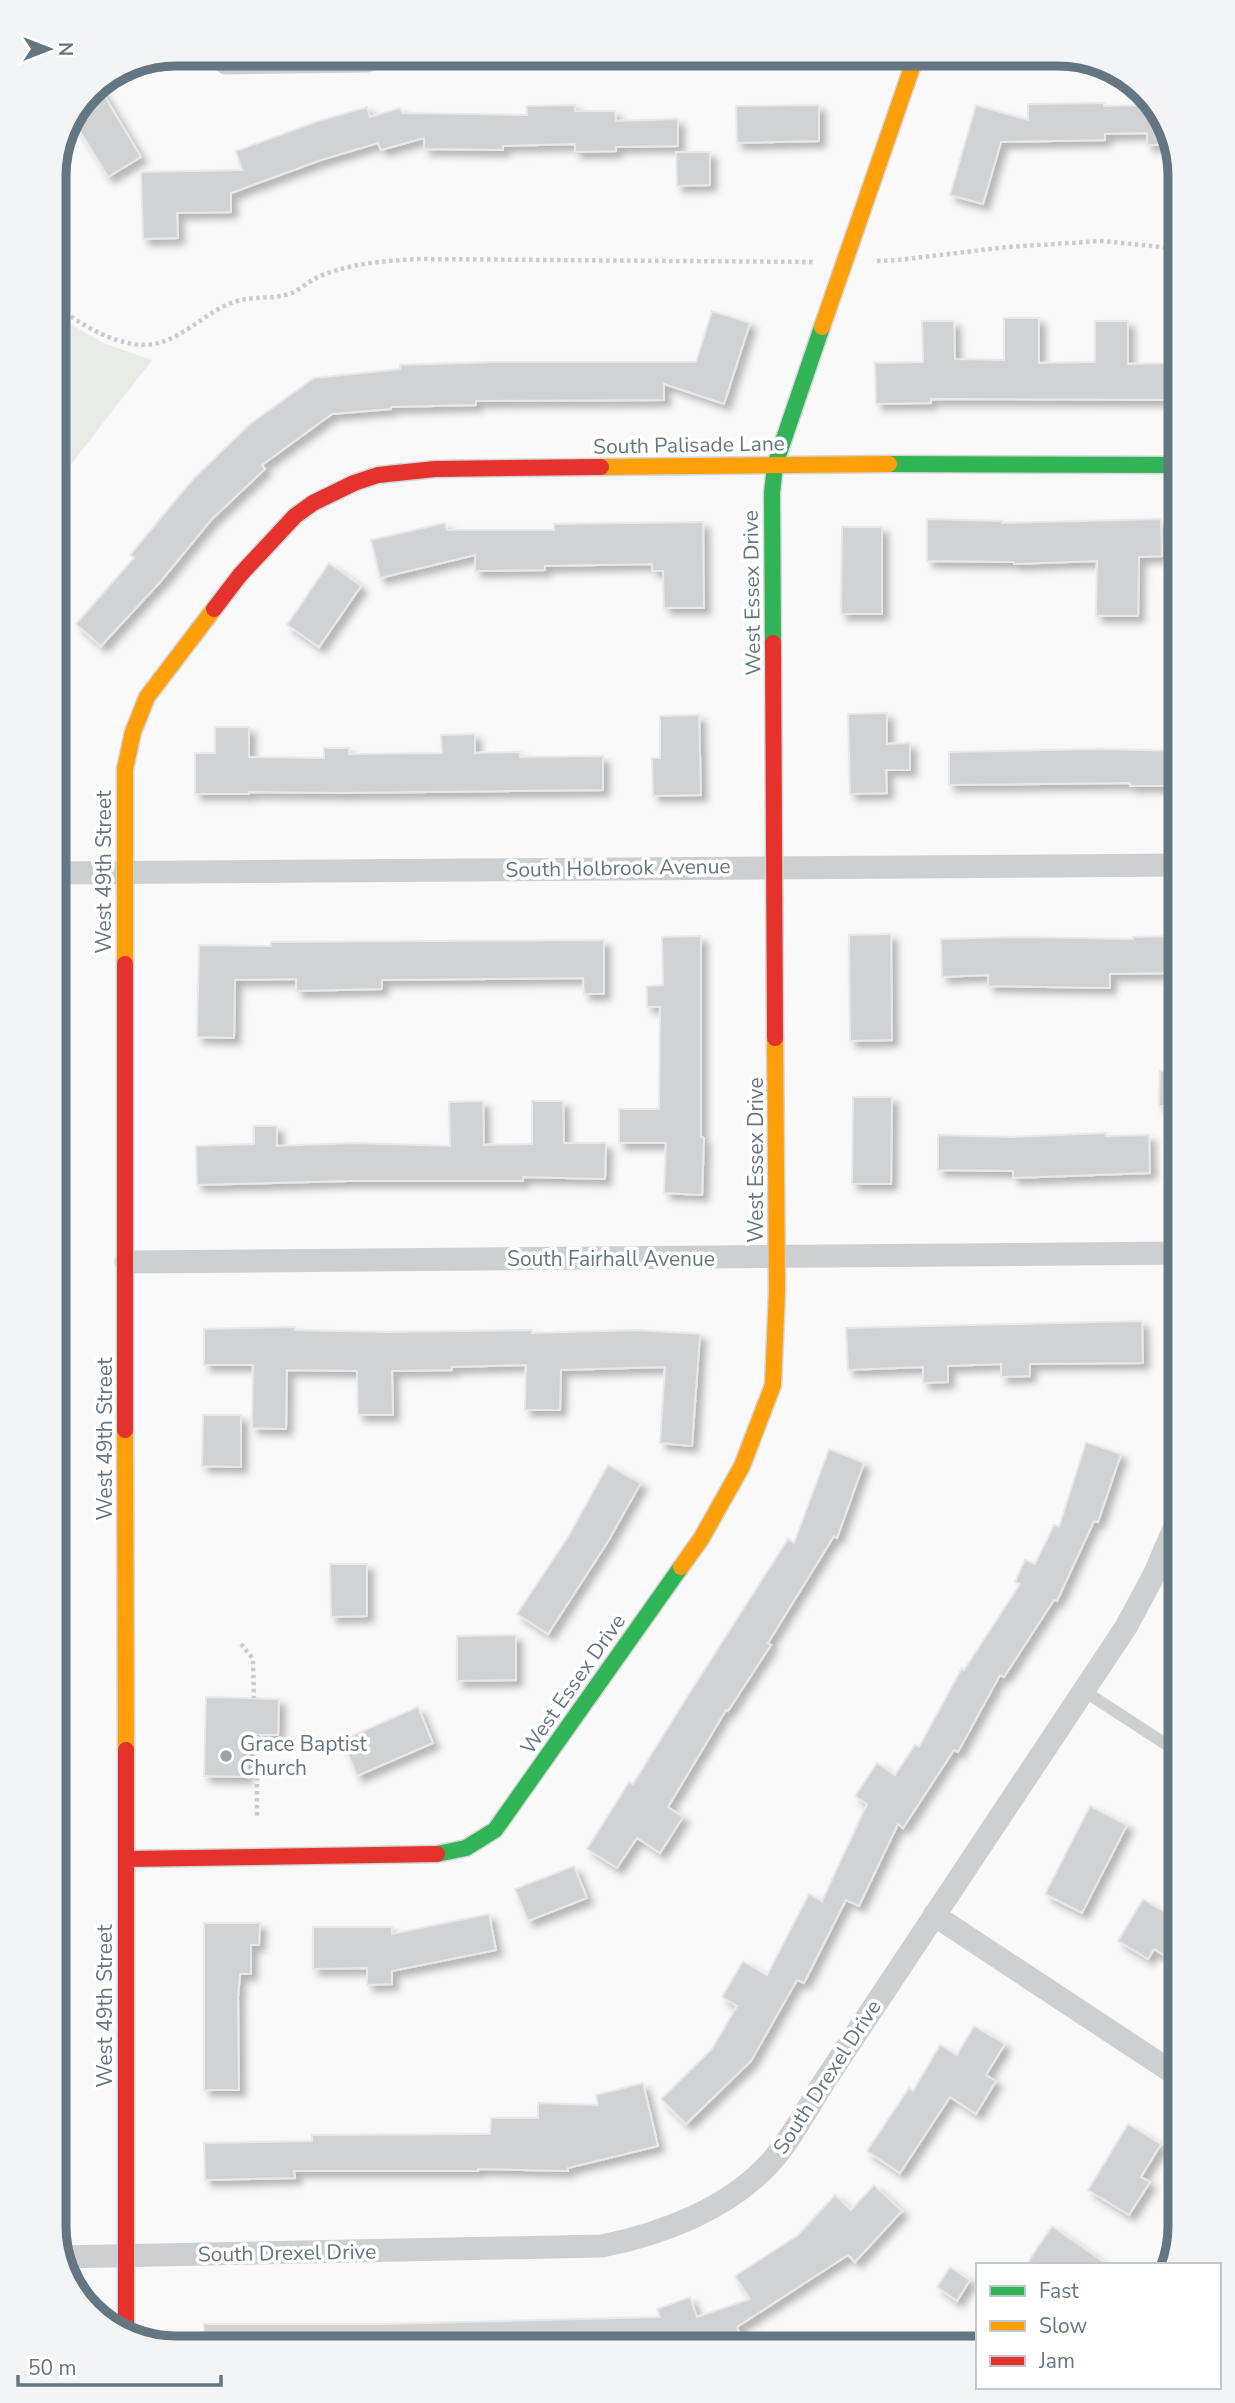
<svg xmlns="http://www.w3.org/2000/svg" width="1235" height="2403" font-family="'Nunito Sans',sans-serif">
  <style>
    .green { fill: #e8ebe6 }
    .building { fill: #d0d2d3; stroke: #e8e8e8; stroke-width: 2; filter: url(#shadow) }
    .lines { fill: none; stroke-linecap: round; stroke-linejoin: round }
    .fast-casing { stroke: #d5d6d7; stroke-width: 19 }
    .slow-casing { stroke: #d5d6d7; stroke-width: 19 }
    .jam-casing { stroke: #d5d6d7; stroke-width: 19 }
    .path { stroke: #cbcccd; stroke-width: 4.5; stroke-dasharray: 3.5 3.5; stroke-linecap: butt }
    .lane { stroke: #cecfd0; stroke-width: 12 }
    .street { stroke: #cecfd0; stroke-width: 23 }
    .fast { stroke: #30b455; stroke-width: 16 }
    .slow { stroke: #ff9f0a; stroke-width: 16 }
    .jam { stroke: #e5322d; stroke-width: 16 }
    .poi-dot { fill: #99a4ac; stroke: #fff; stroke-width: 2.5 }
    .labels { text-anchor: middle; stroke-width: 7; stroke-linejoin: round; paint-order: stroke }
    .street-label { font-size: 21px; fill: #657683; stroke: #fff }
    .poi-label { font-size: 21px; fill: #657683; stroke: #fff; text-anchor: start }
    .rim { fill: none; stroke: #657683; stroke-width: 9 }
  </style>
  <defs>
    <filter id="shadow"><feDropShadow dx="6" dy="6" stdDeviation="3.5" flood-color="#0004"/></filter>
  </defs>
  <rect width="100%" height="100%" fill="#f9f9f9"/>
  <!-- green -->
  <path class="green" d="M54,314L103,343L152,360L54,486Z"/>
  <!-- building -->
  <path class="building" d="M98,85L141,157L108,177L75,123L90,90Z
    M1145,96L1172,130L1174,145H1147V133L1105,134V140L1001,142L983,204L950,195L976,105L1028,120V104L1104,103V106L1146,105Z
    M575,105V111H615L616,121L678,119V146L616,147V151L575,152V144L503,146V150L424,149V138L381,150L378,143L321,160L231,193V212L177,213L178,238L143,239L141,172L242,170L236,151L316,122L367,107L370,117L400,108L402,113L527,115V106Z
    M819,105V141L737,143L736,106Z
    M676,152H710V185L677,186Z
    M712,311L750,323L724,404L664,384V400L476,401V405L391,407V409L332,414L262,465L265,469L211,520L161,581L101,646L76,624L134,558L130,555L194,478L250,424L314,378L400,369V365L496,362H696Z
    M1004,318H1039V363L1095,362V321H1128V364L1181,363V400L931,399V403L876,404L875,363L923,362L922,321H954L955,359L1004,360Z
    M927,519L1002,521V523L1161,519L1162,556L1139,557L1138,616H1096L1097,561L1014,564V562L927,561Z
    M703,522L704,608H664L663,571H652V564L545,566V570L475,571V555L380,578L371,540L445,523L447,530H554V524Z
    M842,527H882V614H841Z
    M329,563L361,586L319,647L287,625Z
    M887,713V744L910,743V770H886L887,793L850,794L848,714Z
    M699,715L701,795L653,796L652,758H660V716Z
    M215,727H249V757L324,758V748H349V754L442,753L441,735L475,734V753L520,752V757L603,756V790L341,793L249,792V794H195V753H215Z
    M1100,749L1181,751V786H1130V783L949,785V752Z
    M891,934L892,1040L850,1041L849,935Z
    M701,936V1137L704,1138L702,1195L664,1193L666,1143H619V1109H659L660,1007H647V986L663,985L662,937Z
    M1181,936V973L1110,974V988L988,986V975L942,977L941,939L1019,937L1133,939V937Z
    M604,940V994H584L583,978L382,980V989L296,991V979L235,980L234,1038L197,1037L199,945L271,946V942Z
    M1160,1071H1181V1106H1159Z
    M853,1097H892L891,1184H852Z
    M483,1101L484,1145L532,1144V1101H563L564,1143H606L605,1179L523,1177V1181H347L197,1185L196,1146L254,1144V1126H277V1146L353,1143L450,1146L449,1102Z
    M1106,1133V1136L1149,1135L1150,1173L1013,1178V1171L938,1170V1135L1012,1137Z
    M1142,1321L1143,1363L1030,1364V1376L1001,1377V1364L948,1366V1382L923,1383V1367L848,1370L846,1328Z
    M295,1327V1330L387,1332L532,1330V1333L636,1330L700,1334L692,1446L660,1443L665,1367L561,1370L560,1410H525L526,1365L452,1367V1370L392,1371L393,1415H358L357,1371L287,1370L286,1429L252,1428L253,1365H204V1329Z
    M203,1415H241V1467L202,1466Z
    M1086,1442L1121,1454L1098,1522L1094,1521L1057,1601L1054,1600L1004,1677L1000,1675L958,1752L954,1750L903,1828L898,1824L859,1906L846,1900L804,1983L797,1980L751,2061L686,2124L661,2099L712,2049L737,2006L722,1997L743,1961L767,1975L809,1894L822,1901L867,1804L855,1796L877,1763L895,1775L915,1745L919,1747L962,1668L964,1670L1020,1584L1015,1582L1025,1560L1035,1564L1054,1525L1059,1527Z
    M829,1449L864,1463L837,1538L834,1536L768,1643L771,1645L728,1711L726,1710L668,1807L683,1817L660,1853L637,1838L617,1868L587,1849L629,1782L633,1784L682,1705L788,1539L794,1543Z
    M608,1465L641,1483L607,1543L548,1634L517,1614L568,1537Z
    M330,1564H367V1616L331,1617Z
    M516,1635V1680L457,1681V1636Z
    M206,1697L279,1699L278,1735H248L247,1777L204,1776Z
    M418,1707L433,1743L357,1776L342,1740Z
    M1090,1806L1127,1825L1082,1913L1045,1894Z
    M574,1866L587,1898L528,1921L515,1889Z
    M1143,1899L1181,1922V1966L1154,1949L1148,1959L1118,1941Z
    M489,1914L496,1950L392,1971V1984L367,1985V1968L313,1969V1927H392V1934Z
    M204,1923H260L259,1945H251V1974H240L238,1997L239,2090H204Z
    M974,2026L1005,2044L986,2075L996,2081L976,2114L950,2097L900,2173L867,2151L909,2088L913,2091L940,2045L957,2055Z
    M643,2083L658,2146L568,2168V2171L478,2169V2171H294L295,2178L205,2180L204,2143L312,2141V2135L490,2134L491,2118H538V2103L598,2105L596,2095Z
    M1128,2124L1161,2144L1141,2177L1150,2182L1129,2215L1088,2190Z
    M874,2185L902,2211L855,2262L848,2255L737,2327L743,2343L204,2348V2324H385L660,2317L657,2309L690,2297L697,2317L750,2299L735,2276L798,2235L835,2195L851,2210Z
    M1052,2226L1108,2265H1026Z
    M950,2267L970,2280L957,2301L937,2287Z"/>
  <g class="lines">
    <defs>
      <path id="fast" d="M889,464L1181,465
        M773,643L772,493L775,465L822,327
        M437,1854L466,1848L495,1830L681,1567"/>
      <path id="slow" d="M822,327L916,56
        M601,467L889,464
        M125,964V769L133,732L147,697L214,609
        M125,1430L126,1750
        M681,1567L701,1539L742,1466L773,1385L777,1291L775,1038"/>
      <path id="jam" d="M214,609L240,575L295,516L313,503L354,483L378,475L435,469L601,467
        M773,643L775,1038
        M125,964V1430
        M126,1750V2332
        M126,1859L437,1854"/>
    </defs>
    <!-- fast casing -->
    <use href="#fast" class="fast-casing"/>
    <!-- slow casing -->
    <use href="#slow" class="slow-casing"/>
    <!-- jam casing -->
    <use href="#jam" class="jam-casing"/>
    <!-- path -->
    <path class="path" d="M877,261L898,260L1007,247L1102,241L1181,249
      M54,304C80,325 127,354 162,342C189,333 210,309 237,301C253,296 270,299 285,295C297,293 307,282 318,277C350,263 384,261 418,259L815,262
      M241,1644L253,1659L254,1698
      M257,1735V1819"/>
    <!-- lane -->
    <path class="lane" d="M1084,1691L1181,1754"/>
    <!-- street -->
    <path class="street" d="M226,63L367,61
      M54,873L1181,865
      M126,1262L1181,1253
      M934,1915L1181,2078
      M60,2257L602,2246C662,2234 728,2209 770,2163C791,2139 807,2109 824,2082L1126,1627L1154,1575L1181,1512"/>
    <!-- fast -->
    <use href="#fast" class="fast"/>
    <!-- slow -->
    <use href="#slow" class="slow"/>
    <!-- jam -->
    <use href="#jam" class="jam"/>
  </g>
  <!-- markers -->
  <circle class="poi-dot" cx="226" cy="1756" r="7"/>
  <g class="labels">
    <!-- street labels -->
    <g class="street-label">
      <text transform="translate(689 445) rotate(-1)" y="7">South Palisade Lane</text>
      <text transform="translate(752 593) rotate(-91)" y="7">West Essex Drive</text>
      <text transform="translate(618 868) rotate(-1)" y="7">South Holbrook Avenue</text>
      <text transform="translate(104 872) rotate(-90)" y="7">West 49th Street</text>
      <text transform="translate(756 1160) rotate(-90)" y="7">West Essex Drive</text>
      <text x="611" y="1266">South Fairhall Avenue</text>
      <text transform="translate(105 1439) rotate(-90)" y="7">West 49th Street</text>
      <text transform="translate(573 1684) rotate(-55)" y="7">West Essex Drive</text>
      <text transform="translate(105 2006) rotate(-90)" y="7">West 49th Street</text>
      <text transform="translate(827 2077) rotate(-57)" y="7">South Drexel Drive</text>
      <text transform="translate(287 2253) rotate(-1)" y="7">South Drexel Drive</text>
    </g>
    <!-- poi labels -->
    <g class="poi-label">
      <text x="240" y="1751">Grace Baptist<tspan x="240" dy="24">Church</tspan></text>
    </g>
  </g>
  <!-- crop -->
  <path d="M0 0H1235V2403H0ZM176 66H1058A110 110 0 0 1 1168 176V2226A110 110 0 0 1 1058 2336H176A110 110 0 0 1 66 2226V176A110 110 0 0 1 176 66Z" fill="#f3f4f5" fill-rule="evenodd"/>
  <path class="rim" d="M176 66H1058A110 110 0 0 1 1168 176V2226A110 110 0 0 1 1058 2336H176A110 110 0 0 1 66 2226V176A110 110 0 0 1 176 66Z"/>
  <!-- legend -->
  <rect x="976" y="2263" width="245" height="126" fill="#ffffff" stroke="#c1c8cd" stroke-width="2"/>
  <rect x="990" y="2286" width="35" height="10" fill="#30b455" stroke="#c1c8cd" stroke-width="2"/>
  <text x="1039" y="2298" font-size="21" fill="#657683">Fast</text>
  <rect x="990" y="2321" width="35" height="10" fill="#ff9f0a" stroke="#c1c8cd" stroke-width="2"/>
  <text x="1039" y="2333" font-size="21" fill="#657683">Slow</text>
  <rect x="990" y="2356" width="35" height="10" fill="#e5322d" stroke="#c1c8cd" stroke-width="2"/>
  <text x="1039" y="2368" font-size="21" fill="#657683">Jam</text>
  <!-- north arrow -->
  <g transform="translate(49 49) rotate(90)" stroke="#ffffff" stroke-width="5" paint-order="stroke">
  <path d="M0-5L12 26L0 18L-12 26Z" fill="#657683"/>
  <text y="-10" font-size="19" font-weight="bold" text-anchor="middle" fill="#657683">N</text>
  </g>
  <!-- scale -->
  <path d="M18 2375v10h203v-10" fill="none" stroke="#657683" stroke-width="3.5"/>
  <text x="28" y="2375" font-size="21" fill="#657683" stroke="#ffffff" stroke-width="5" paint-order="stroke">50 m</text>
</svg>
